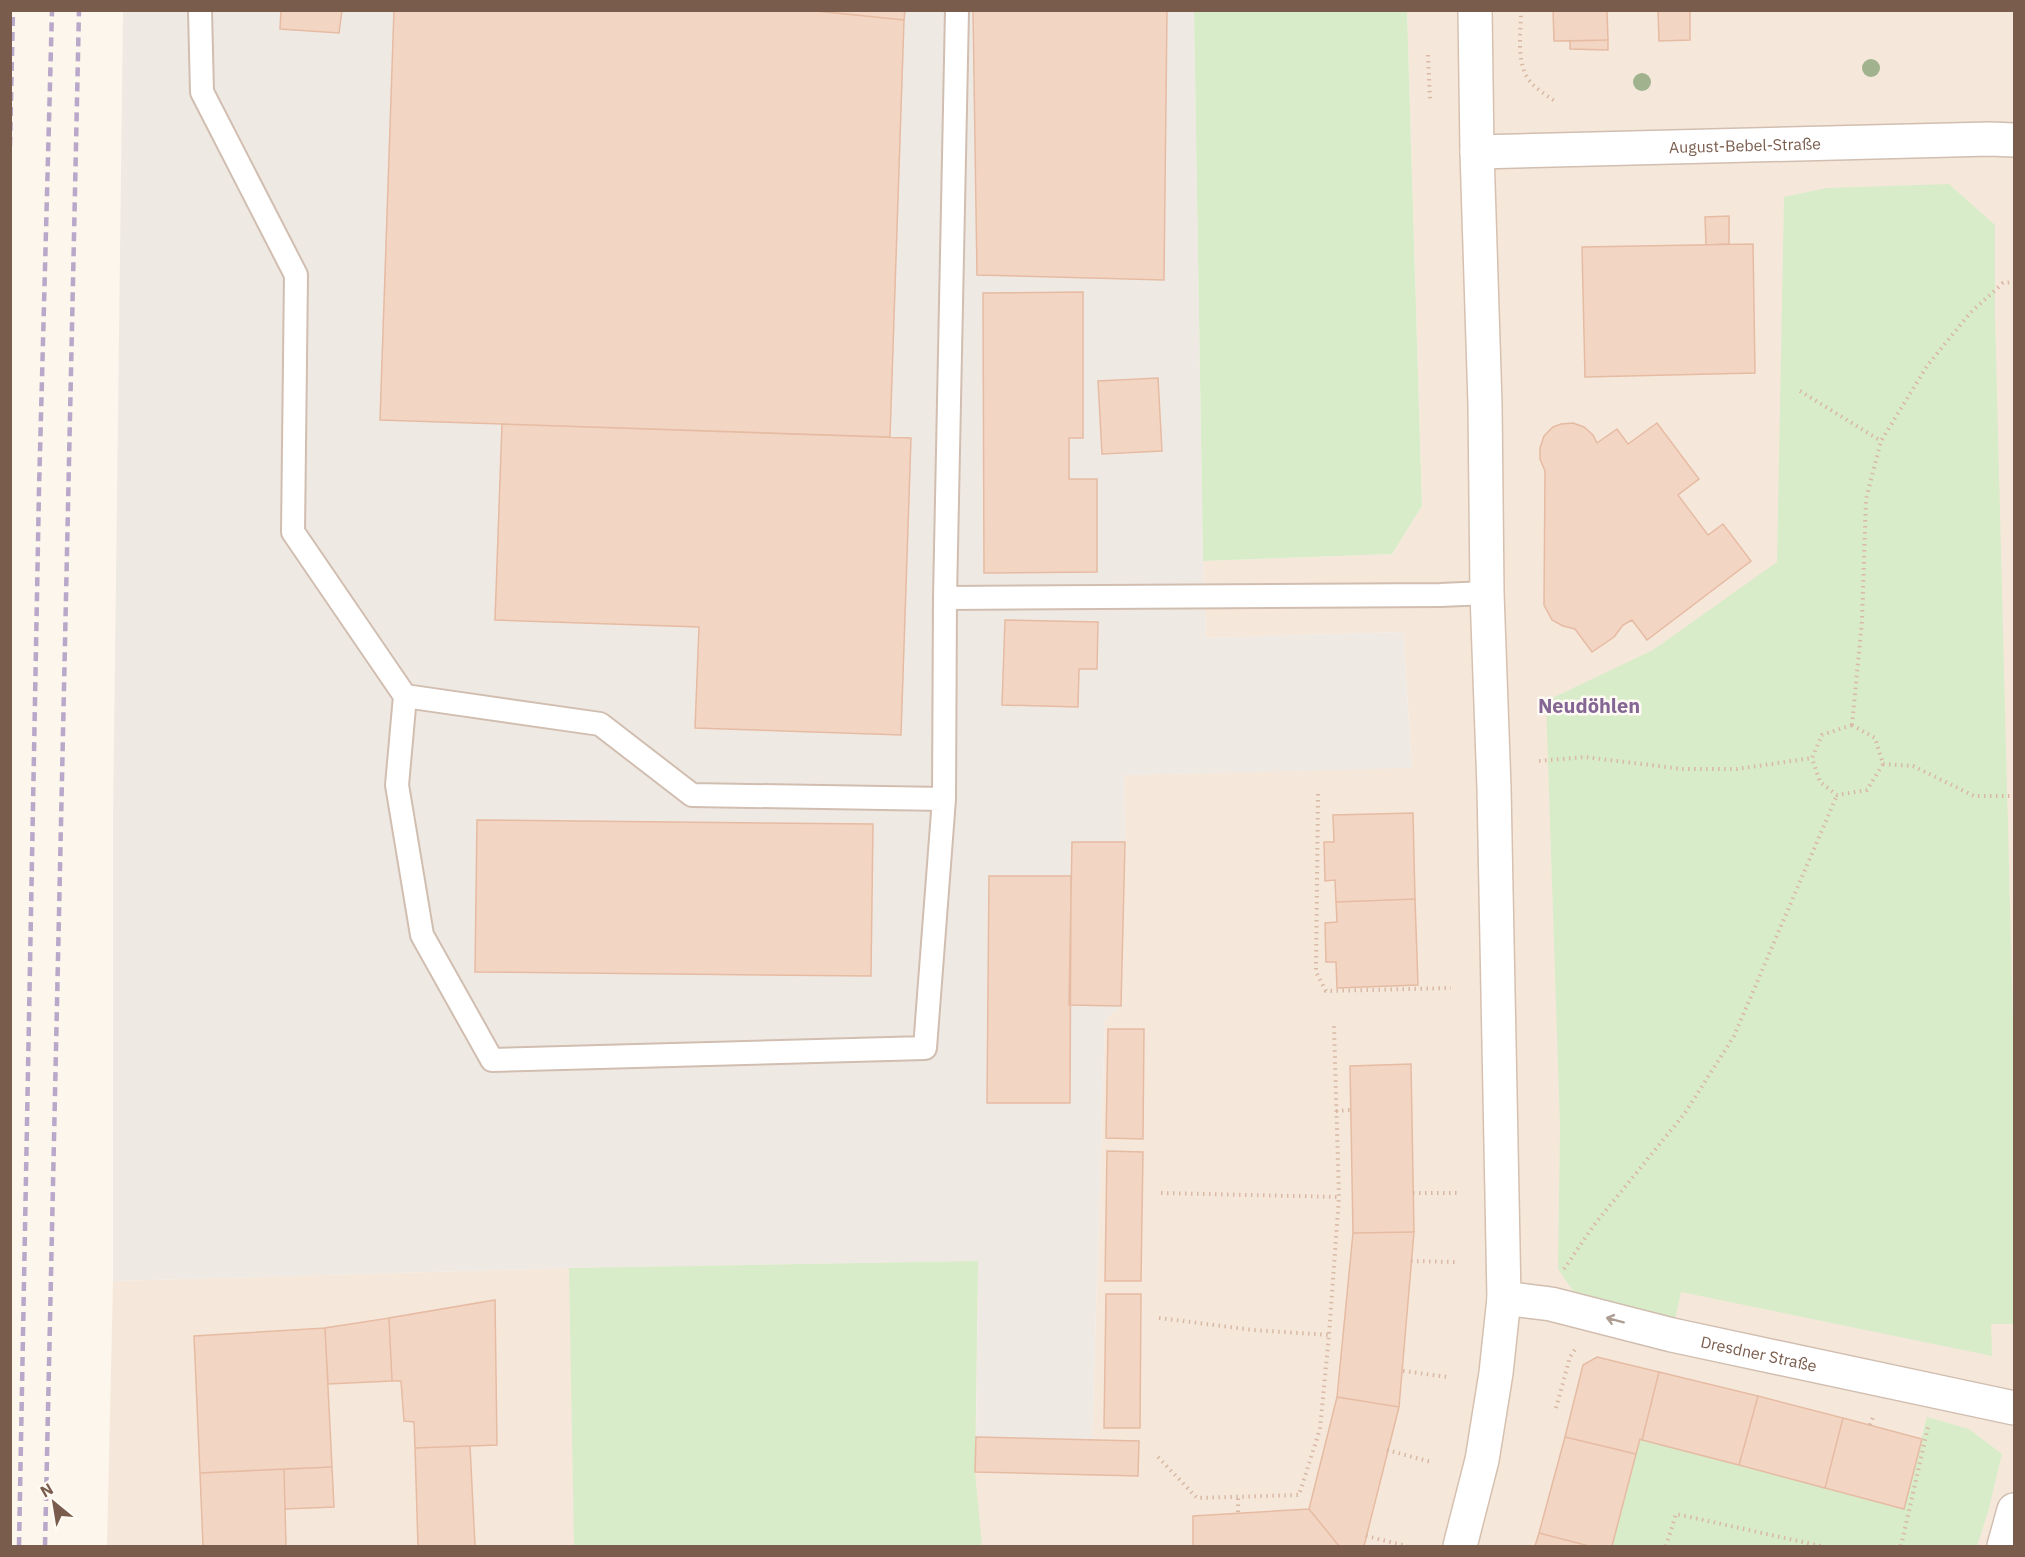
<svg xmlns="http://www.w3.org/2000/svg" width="2025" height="1557" font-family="'IBM Plex Sans',sans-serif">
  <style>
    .residential { fill: #f5e8da }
    .industrial { fill: #efe9e4 }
    .green { fill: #d8ecc9 }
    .building { fill: #f3d5c3; stroke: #e6bba3; stroke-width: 1.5 }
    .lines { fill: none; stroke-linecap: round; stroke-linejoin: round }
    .lane-casing { stroke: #d1beb0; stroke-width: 26 }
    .street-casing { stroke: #d1beb0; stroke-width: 36 }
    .secondary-casing { stroke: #d6c0b0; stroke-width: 36 }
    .path { stroke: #d9b8a5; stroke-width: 4; stroke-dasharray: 1.5 4.5; stroke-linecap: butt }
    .lane { stroke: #fff; stroke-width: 22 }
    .street { stroke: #fff; stroke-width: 33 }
    .secondary { stroke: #fff; stroke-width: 33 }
    .rail { stroke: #b9a8c9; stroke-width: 4.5; stroke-dasharray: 9 6; stroke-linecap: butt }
    .tree { fill: #a0b28e }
    .oneway { stroke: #af9d94 }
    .labels { text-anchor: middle; stroke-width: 5; stroke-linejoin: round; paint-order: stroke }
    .street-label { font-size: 16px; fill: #7a5c4d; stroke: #fffaf3 }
    .quarter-label { font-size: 20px; font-weight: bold; fill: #846695; stroke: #fffaf3 }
  </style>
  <rect width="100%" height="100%" fill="#fdf6ec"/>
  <!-- residential -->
  <path class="residential" d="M1407,11H2014V1546H107L113,1281L569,1268L978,1261L976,1437L1092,1440L1105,1020L1121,1005L1125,842L1124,775L1412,767L1403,632L1206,638L1203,561L1392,554L1422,506Z"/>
  <!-- industrial -->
  <path class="industrial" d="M123,11H1194L1203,561L1206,638L1403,632L1412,768L1124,775L1125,842L1121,1006L1105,1020L1092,1440L976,1437L978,1261L569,1268L113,1281V819Z"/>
  <!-- green -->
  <path class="green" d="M1194,11H1407L1422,506L1392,554L1203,561Z
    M1949,184L1995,225V316L2014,1063V1324H1991L1992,1356L1681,1292L1675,1320L1578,1298L1558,1269L1560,1126L1546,701L1653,650L1777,562L1784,197L1827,188Z
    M978,1261L975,1472L982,1546H574L569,1268Z
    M1927,1417L1969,1429L2002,1454L1988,1512L1977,1546H1612L1640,1439L1903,1509Z"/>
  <!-- building -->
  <path class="building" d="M281,10H342L339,33L280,29Z
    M394,10H806L904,20L890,437L380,420Z
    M806,10H905L904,20Z
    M973,10H1167L1164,280L977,275Z
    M1553,10H1607L1608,40L1554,41Z
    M1658,10H1690V40L1659,41Z
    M1608,40V50L1570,49V41Z
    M1729,216V244L1706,245L1705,217Z
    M1753,244L1755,373L1585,377L1582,247Z
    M1083,292V438H1069V479H1097V572L984,573L983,293Z
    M1158,378L1162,451L1102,454L1098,381Z
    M1573,423L1584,427L1593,435L1597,443L1617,429L1628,444L1657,423L1699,479L1678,495L1708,535L1723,524L1751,561L1647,640L1632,620L1623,625L1614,637L1592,652L1575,629L1563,626L1552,620L1544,605L1545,471L1540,459V448L1544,436L1553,427L1561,424Z
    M502,424L911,438L901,735L695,728L699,627L495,620Z
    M1005,620L1098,622L1097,669H1079L1078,707L1002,705Z
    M1413,813L1415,899L1336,902L1335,880L1325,881L1324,842H1334L1333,815Z
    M477,820L873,824L871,976L475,972Z
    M1072,842H1125L1121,1006L1069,1005Z
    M989,876H1071L1070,1103H987Z
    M1415,899L1418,985L1337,988L1336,962H1326L1325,923L1337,922L1336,902Z
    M1108,1029H1144L1143,1139L1106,1138Z
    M1411,1064L1414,1232L1353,1233L1350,1066Z
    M1107,1151L1143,1152L1141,1281H1105Z
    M1414,1232L1399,1407L1337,1397L1353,1233Z
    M1106,1294H1141L1140,1428H1104Z
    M495,1300L497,1445L415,1448L414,1422L404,1421L401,1381H392L389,1318Z
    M389,1318L392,1381L328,1384L325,1328Z
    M325,1328L332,1467L200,1473L194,1336Z
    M1597,1357L1659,1372L1642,1440L1640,1439L1636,1454L1565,1437L1583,1365Z
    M1659,1372L1758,1396L1739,1465L1642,1440Z
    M1758,1396L1843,1418L1825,1488L1739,1465Z
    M1337,1397L1399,1407L1364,1546H1339L1309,1509Z
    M1843,1418L1922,1439L1904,1509L1825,1488Z
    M976,1437L1139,1441L1138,1476L975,1472Z
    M1565,1437L1636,1454L1612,1546H1589L1539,1533Z
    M470,1446L475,1546H418L415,1448Z
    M332,1467L334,1507L285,1509L284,1469Z
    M284,1469L286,1546H203L200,1473Z
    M1309,1509L1339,1546H1193V1516Z
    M1539,1533L1589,1546H1535Z"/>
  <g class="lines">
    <defs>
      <path id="lane" d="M200,10L202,92L296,275L293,532L405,696L600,724L692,795L944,799
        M957,10L945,598L1440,595L1487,593
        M405,696L397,785L422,935L492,1060L925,1048L944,799L945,598"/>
      <g id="street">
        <path id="s1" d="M1477,152L1990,139L2014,140"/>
        <path id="s2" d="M1504,1298L1551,1304L1672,1335L2014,1408"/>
        <path d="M2004,1546L2014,1510"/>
      </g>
      <path id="secondary" d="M1460,1546L1482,1460L1496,1373L1504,1298L1494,788L1487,593L1485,404L1477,152L1475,10"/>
    </defs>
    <!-- lane casing -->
    <use href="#lane" class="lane-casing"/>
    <!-- street casing -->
    <use href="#street" class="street-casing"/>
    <!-- secondary casing -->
    <use href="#secondary" class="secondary-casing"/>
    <!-- path -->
    <path class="path" d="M1521,10C1521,29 1517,55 1525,73C1530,86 1545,94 1556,102
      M1428,55L1430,99
      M1800,391L1881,441
      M1852,725L1862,621L1866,499L1881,441L1927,366L1970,313L2003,283L2014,282
      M1852,725L1875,738L1883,764L1867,790L1837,795L1820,782L1812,758L1822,735Z
      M1539,761L1585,757L1682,769H1737L1812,758
      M1883,764L1913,766L1974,796H2014
      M1318,794L1316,972L1326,991L1451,988
      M1336,1111L1351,1110
      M1161,1193L1339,1197
      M1413,1193H1457
      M1411,1261L1458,1262
      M1564,1269L1594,1225L1685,1113L1734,1036L1837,795
      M1159,1318L1253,1330L1329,1335
      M1403,1371L1448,1377
      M1556,1408L1570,1357L1576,1348
      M1870,1425L1874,1415
      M1387,1450L1431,1462
      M1158,1457L1197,1498L1299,1495L1320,1429L1329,1335L1339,1197L1334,1026
      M1238,1512V1498
      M1366,1536L1407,1546
      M1666,1546L1676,1514L1821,1546
      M1901,1546L1928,1427"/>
    <!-- lane -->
    <use href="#lane" class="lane"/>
    <!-- street -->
    <use href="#street" class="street"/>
    <!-- secondary -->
    <use href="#secondary" class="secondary"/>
    <!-- rail -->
    <path class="rail" d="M10,146L13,10
      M19,1546L39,489L52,10
      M45,1546L79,10"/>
  </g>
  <!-- trees -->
  <g class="tree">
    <circle cx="1871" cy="68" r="9"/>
    <circle cx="1642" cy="82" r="9"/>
  </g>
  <!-- one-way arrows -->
  <defs><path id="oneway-shaft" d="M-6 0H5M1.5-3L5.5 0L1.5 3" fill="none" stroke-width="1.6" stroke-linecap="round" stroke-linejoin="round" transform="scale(1.5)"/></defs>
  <use class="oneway" href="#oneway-shaft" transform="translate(1615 1320) rotate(-165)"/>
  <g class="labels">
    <!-- street labels -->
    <g class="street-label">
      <text dy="6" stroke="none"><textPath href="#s1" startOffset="268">August-Bebel-Straße</textPath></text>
      <text dy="6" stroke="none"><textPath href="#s2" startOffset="261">Dresdner Straße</textPath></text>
    </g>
    <!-- quarter labels -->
    <g class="quarter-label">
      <text x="1589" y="713">Neudöhlen</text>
    </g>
  </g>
  <!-- border -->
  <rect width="2025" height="1557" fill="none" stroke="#7a5c4d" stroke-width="24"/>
  <!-- north arrow -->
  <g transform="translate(54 1503) rotate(330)" stroke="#fffaf3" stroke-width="4.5" paint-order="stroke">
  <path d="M0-4.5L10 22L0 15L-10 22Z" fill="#7a5c4d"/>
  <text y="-9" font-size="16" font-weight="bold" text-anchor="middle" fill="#7a5c4d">N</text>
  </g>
</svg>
